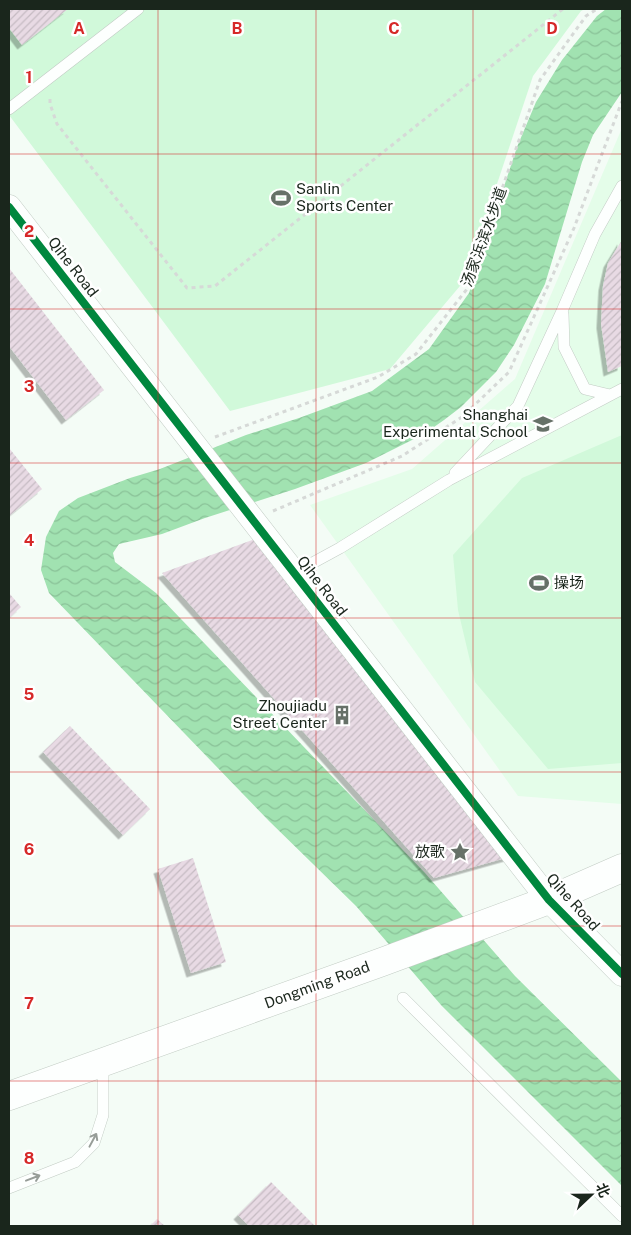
<svg xmlns="http://www.w3.org/2000/svg" width="631" height="1235" font-family="'Public Sans','Noto Sans SC',sans-serif">
  <style>
    .built { fill: #e4fde9 }
    .green { fill: #d1f9da }
    .water { fill: url(#water-waves) }
    .building { fill: url(#building-hatch); filter: url(#shadow) }
    .lines { fill: none; stroke-linecap: round; stroke-linejoin: round }
    .service-casing { stroke: #c2ccc4; stroke-width: 12 }
    .minor-casing { stroke: #c2ccc4; stroke-width: 25 }
    .secondary-casing { stroke: #c2ccc4; stroke-width: 29 }
    .path { stroke: #d6d9d7; stroke-width: 3; stroke-dasharray: 4 4; stroke-linecap: butt }
    .service { stroke: #fdfffe; stroke-width: 11 }
    .minor { stroke: #fdfffe; stroke-width: 24 }
    .secondary { stroke: #fdfffe; stroke-width: 28 }
    .cycleway-casing { stroke: #fff; stroke-width: 11 }
    .cycleway { stroke: #00873e; stroke-width: 8 }
    .oneway { stroke: #979d98 }
    .grid { fill: none; stroke: #d62828; stroke-width: 1; stroke-opacity: 0.55 }
    .labels { text-anchor: middle; stroke-width: 5; stroke-linejoin: round; paint-order: stroke }
    .poi-label { font-size: 15px; fill: #1a261c; stroke: #fff; text-anchor: end }
    .street-label { font-size: 15px; fill: #1a261c; stroke: #fff }
    .grid-label { font-size: 16px; text-anchor: middle; font-weight: bold; fill: #d62828; stroke: #fff; stroke-width: 5; stroke-linejoin: round; paint-order: stroke }
  </style>
  <defs>
    <pattern id="water-waves" width="16" height="10" patternUnits="userSpaceOnUse" patternTransform="scale(1.25)"><rect width="16" height="10" fill="#a1e2b1"/><path d="M0 5q4-4 8 0t8 0" fill="none" stroke="#8ac298"/></pattern>
    <pattern id="building-hatch" width="6" height="6" patternUnits="userSpaceOnUse" patternTransform="scale(1.25)"><rect width="6" height="6" fill="#e8dae4"/><path d="M-1 1l2-2M0 6l6-6M5 7l2-2" fill="none" stroke="#c6bbc3"/></pattern>
    <filter id="shadow"><feDropShadow dx="-4.5" dy="4.5" stdDeviation="0" flood-color="#0004"/></filter>
  </defs>
  <rect width="100%" height="100%" fill="#f4fcf6"/>
  <!-- built -->
  <path class="built" d="M622,128V804L518,796L310,505L412,469L515,379Z"/>
  <!-- green -->
  <path class="green" d="M9,9H585L581,11L533,76L465,280L390,369L230,411L9,115Z
    M622,435V763L548,769L475,682L458,610L453,555L522,478Z"/>
  <!-- water -->
  <path class="water" d="M606,9H622V92L593,135L582,162L545,284L514,345L496,372L461,407L444,420L424,434L366,463L295,489L205,518L162,534L119,544L113,553L115,562L156,593L425,873L515,976L622,1082V1186L441,1005L356,906L269,821L49,593L41,570L46,537L59,511L78,498L130,478L160,469L246,435L299,418L372,391L429,349L469,293L517,147L536,102L562,60L597,16Z"/>
  <!-- building -->
  <path class="building" d="M9,9H68L22,45L9,28Z
    M622,240V366L608,372L601,324L603,286L608,263Z
    M9,268L104,390L66,420L9,346Z
    M9,448L42,489L9,516Z
    M255,539L509,857L434,878L162,573Z
    M9,593L21,607L9,618Z
    M70,726L150,809L123,835L43,752Z
    M193,858L226,962L191,973L158,869Z
    M271,1182L315,1226H249L238,1215Z
    M157,1219L165,1226H150Z"/>
  <g class="lines">
    <defs>
      <path id="service" d="M9,109L138,9
        M563,314L564,347L585,389L610,395
        M455,473L518,406L562,311L595,234L622,186
        M294,573L340,548L449,480L622,389
        M403,998L622,1216
        M9,1188L75,1162L94,1143L103,1115V1062"/>
      <path id="minor" d="M9,207L549,900L622,974"/>
      <path id="secondary" d="M9,1096L382,962L549,900L622,868"/>
    </defs>
    <!-- service casing -->
    <use href="#service" class="service-casing"/>
    <!-- minor casing -->
    <use href="#minor" class="minor-casing"/>
    <!-- secondary casing -->
    <use href="#secondary" class="secondary-casing"/>
    <!-- path -->
    <path class="path" d="M50,99V104L57,124L187,288L215,286L563,9
      M215,437L378,377L416,354L467,289L540,80L586,16L597,9
      M273,511L402,456L462,417L509,372L574,228L622,101"/>
    <!-- service -->
    <use href="#service" class="service"/>
    <!-- minor -->
    <use href="#minor" class="minor"/>
    <!-- secondary -->
    <use href="#secondary" class="secondary"/>
    <defs>
      <path id="cycleway" d="M9,207L549,900L622,974"/>
    </defs>
    <!-- cycleway casing -->
    <use href="#cycleway" class="cycleway-casing"/>
    <!-- cycleway -->
    <use href="#cycleway" class="cycleway"/>
  </g>
  <!-- one-way arrows -->
  <defs><path id="oneway-shaft" d="M-6 0H5M1.5-3L5.5 0L1.5 3" fill="none" stroke-width="1.6" stroke-linecap="round" stroke-linejoin="round" transform="scale(1.25)"/></defs>
  <g class="oneway">
    <use href="#oneway-shaft" transform="translate(93 1140) rotate(-62)"/>
    <use href="#oneway-shaft" transform="translate(33 1178) rotate(-21)"/>
  </g>
  <!-- grid -->
  <path class="grid" d="M158,9V1226M316,9V1226M473,9V1226M9,154H622M9,309H622M9,463H622M9,618H622M9,772H622M9,926H622M9,1081H622"/>
  <!-- icons -->
  <defs>
    <symbol id="stadium-bare" viewBox="-9 -9 18 18"><path d="M0-5a6.5 5 0 1 0 0 10a6.5 5 0 1 0 0-10ZM-3.5-1.8h7v3.6h-7Z" fill="#667168" stroke="#fff" stroke-width="2.5" paint-order="stroke"/></symbol>
    <symbol id="school-bare" viewBox="-9 -9 18 18"><path d="M0-5L7-2L0 1L-7-2ZM-4 1L0 2.5L4 1V4Q0 6-4 4Z" fill="#667168" stroke="#fff" stroke-width="2.5" paint-order="stroke"/></symbol>
    <symbol id="building-bare" viewBox="-9 -9 18 18"><path d="M-4-6H4V6H1V3H-1V6H-4ZM-2.5-4.3h1.7v1.8h-1.7ZM.8-4.3h1.7v1.8H.8ZM-2.5-1h1.7V.8h-1.7ZM.8-1h1.7V.8H.8Z" fill="#667168" stroke="#fff" stroke-width="2.5" paint-order="stroke"/></symbol>
    <symbol id="sight-bare" viewBox="-9 -9 18 18"><path d="M0-6L1.8-2.2L6-1.7L2.9 1.2L3.7 5.4L0 3.3L-3.7 5.4L-2.9 1.2L-6-1.7L-1.8-2.2Z" fill="#667168" stroke="#fff" stroke-width="2.5" paint-order="stroke"/></symbol>
  </defs>
  <g fill-rule="evenodd">
    <use href="#stadium-bare" x="267" y="184" width="28" height="28"/>
    <use href="#school-bare" x="529" y="410" width="28" height="28"/>
    <use href="#stadium-bare" x="525" y="569" width="28" height="28"/>
    <use href="#building-bare" x="328" y="701" width="28" height="28"/>
    <use href="#sight-bare" x="446" y="838" width="28" height="28"/>
  </g>
  <g class="labels">
    <!-- poi labels -->
    <g class="poi-label">
      <text x="296" y="194" text-anchor="start">Sanlin<tspan x="296" dy="17">Sports Center</tspan></text>
      <text x="528" y="420">Shanghai<tspan x="528" dy="17">Experimental School</tspan></text>
      <text x="554" y="588" text-anchor="start">操场</text>
      <text x="327" y="711">Zhoujiadu<tspan x="327" dy="17">Street Center</tspan></text>
      <text x="445" y="857">放歌</text>
    </g>
    <!-- street labels -->
    <g class="street-label">
      <text transform="translate(484 237) rotate(-70)" y="5">汤家浜滨水步道</text>
      <text transform="translate(73 267) rotate(52)" y="5">Qihe Road</text>
      <text transform="translate(322 586) rotate(52)" y="5">Qihe Road</text>
      <text transform="translate(573 902) rotate(48)" y="5">Qihe Road</text>
      <text transform="translate(317 985) rotate(-20)" y="5">Dongming Road</text>
    </g>
  </g>
  <g class="grid-label">
    <text x="79" y="34">A</text>
    <text x="237" y="34">B</text>
    <text x="394" y="34">C</text>
    <text x="552" y="34">D</text>
    <text x="29" y="83">1</text>
    <text x="29" y="237">2</text>
    <text x="29" y="392">3</text>
    <text x="29" y="546">4</text>
    <text x="29" y="700">5</text>
    <text x="29" y="855">6</text>
    <text x="29" y="1009">7</text>
    <text x="29" y="1164">8</text>
  </g>
  <!-- border -->
  <rect width="631" height="1235" fill="none" stroke="#1a261c" stroke-width="20"/>
  <!-- north arrow -->
  <g transform="translate(591 1195) rotate(68)" stroke="#ffffff" stroke-width="4" paint-order="stroke">
  <path d="M0-4L9 19L0 12L-9 19Z" fill="#1a261c"/>
  <text y="-8" font-size="14" font-weight="bold" text-anchor="middle" fill="#1a261c">北</text>
  </g>
</svg>
